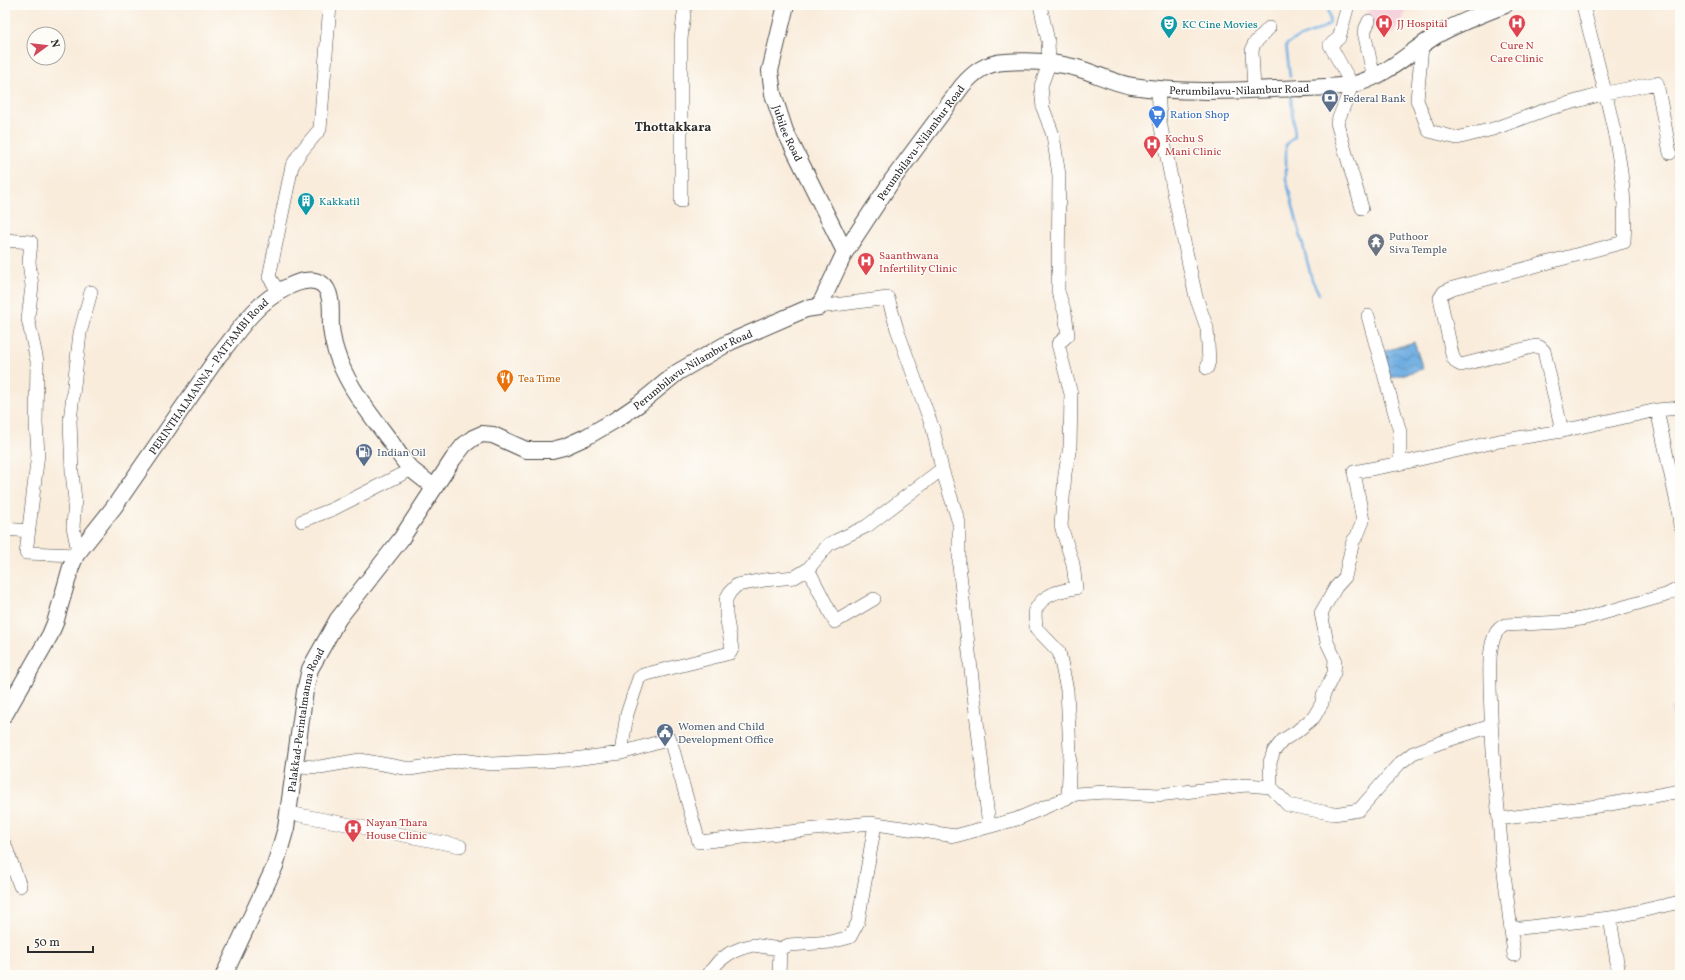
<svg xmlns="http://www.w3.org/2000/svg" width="1685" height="980" font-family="Vollkorn,serif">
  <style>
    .built { fill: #f5cfda }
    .water { fill: url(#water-waves); stroke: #4d6c86 }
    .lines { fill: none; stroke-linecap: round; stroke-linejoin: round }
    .stream { stroke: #6faee2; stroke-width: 2.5 }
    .minor-casing { stroke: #4a4845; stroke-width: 14 }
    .major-casing { stroke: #4a4845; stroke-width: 18 }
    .minor { stroke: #fff; stroke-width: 13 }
    .major { stroke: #fff; stroke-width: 16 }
    .labels { text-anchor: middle; stroke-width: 3; stroke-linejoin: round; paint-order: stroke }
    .health-label { font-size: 11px; fill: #be3a42; stroke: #fdfcf7; text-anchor: start }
    .culture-label { font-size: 11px; fill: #0d838f; stroke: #fdfcf7; text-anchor: start }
    .street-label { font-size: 11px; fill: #2b2b2b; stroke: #fdfcf7 }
    .service-label { font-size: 11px; fill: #4e5e75; stroke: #fdfcf7; text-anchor: start }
    .shop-label { font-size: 11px; fill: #366cbe; stroke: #fdfcf7; text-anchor: start }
    .worship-label { font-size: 11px; fill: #5b616d; stroke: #fdfcf7; text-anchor: start }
    .food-label { font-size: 11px; fill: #c56008; stroke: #fdfcf7; text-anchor: start }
    .quarter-label { font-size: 13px; font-weight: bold; fill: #2b2b2b; stroke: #fdfcf7 }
  </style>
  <defs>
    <pattern id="water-waves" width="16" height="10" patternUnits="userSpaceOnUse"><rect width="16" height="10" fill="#6faee2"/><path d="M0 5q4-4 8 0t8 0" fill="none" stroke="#5b8eb7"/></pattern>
  </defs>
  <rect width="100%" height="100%" fill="#fdfcf7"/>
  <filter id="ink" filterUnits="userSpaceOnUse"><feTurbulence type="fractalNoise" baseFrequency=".025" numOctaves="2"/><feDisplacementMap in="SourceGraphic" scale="8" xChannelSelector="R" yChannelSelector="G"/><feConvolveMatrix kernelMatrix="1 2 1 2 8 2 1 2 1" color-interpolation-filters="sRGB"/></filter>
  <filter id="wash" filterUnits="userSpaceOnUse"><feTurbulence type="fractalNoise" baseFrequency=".012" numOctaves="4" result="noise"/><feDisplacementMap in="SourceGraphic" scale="16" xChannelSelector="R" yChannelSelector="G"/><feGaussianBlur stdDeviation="0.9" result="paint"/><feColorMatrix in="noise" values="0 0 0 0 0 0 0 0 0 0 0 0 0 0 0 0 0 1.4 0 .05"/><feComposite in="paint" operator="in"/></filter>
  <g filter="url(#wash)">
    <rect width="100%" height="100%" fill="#f9ecdb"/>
    <!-- built -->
    <path class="built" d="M1372,5H1410L1393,35L1364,18Z
      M1680,706V752L1670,708Z"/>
    <!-- water -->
    <path class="water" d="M1414,342L1423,369L1390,378L1382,352Z"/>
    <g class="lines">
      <!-- stream -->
      <path class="stream" d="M1290,77L1286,45C1299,34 1317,35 1330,23L1328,5
        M1291,98L1295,136L1286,145V179L1312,280L1319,294"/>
    </g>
  </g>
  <g filter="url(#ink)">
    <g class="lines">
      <defs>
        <path id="minor" d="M1040,5L1048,41L1049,64L1041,86L1043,108L1053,135L1059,175L1058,291L1065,313L1068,335L1058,344L1071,394L1070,447L1065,473L1061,526L1073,564L1076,588C1061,591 1044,593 1036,609C1034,614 1036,623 1036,628L1059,652L1067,690L1070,752L1068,798
          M1348,5L1339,38L1330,45L1352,85L1337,123L1362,208
          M1369,21L1364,32L1374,78
          M1422,46L1417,100L1429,131L1457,138L1493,129L1548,109L1606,93L1657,83L1670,153
          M1158,88L1160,122L1181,228L1196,297L1207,328L1209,361L1207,368
          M1254,90L1252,51L1254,44L1269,28
          M681,201V39L685,5
          M5,240L31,242L29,262L32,286L28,319L37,361L36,423L38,454L26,553L76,555
          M279,292L269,277L292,166L300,153L320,129L330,5
          M819,307L888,298L897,329L933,429L942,469L959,523V565L989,826
          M1368,316L1400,432V459L1407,462L1499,441L1562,431L1657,410
          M1680,408L1657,410L1678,508L1680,526
          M1562,431L1544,351L1540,347L1536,346L1461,365L1457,363L1453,358L1440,298L1444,292L1453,288L1624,242C1629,162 1601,81 1583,5
          M302,521L333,509L412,469
          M5,529L29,531
          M78,551L73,527L75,500L72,472L70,421L80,333L91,292
          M1680,588L1666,595L1586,618L1562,622L1505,625C1501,627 1498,629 1496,633C1488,648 1490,670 1490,687C1491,731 1494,775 1499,819L1605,805L1680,791
          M874,599L835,622L808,569L829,544L867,526L942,469
          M621,753L627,714L639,678L643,675L730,653L732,649L726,615V599L730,592L737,585L764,580L795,577L808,569
          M296,766L320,767L360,760L410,769L463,760L491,764L566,760L621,753L670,739L699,842L870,823L955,836L1017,819L1076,794L1106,792L1158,795L1246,785L1271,787L1288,805L1334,814L1359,810L1399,764L1413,753L1442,742L1491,726
          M1271,787L1270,762L1274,751L1283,740L1296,732L1314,717L1322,703L1323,696L1334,673L1335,659L1327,642L1321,613L1336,587L1345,577L1353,541L1357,536L1363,521L1354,472L1407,462
          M289,813L460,846
          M1499,819L1502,856L1514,955
          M5,845L20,886
          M1610,918L1619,975
          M1511,929L1610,918L1680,902
          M710,975V972L719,961L730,953L742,948L753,945L780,949L789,945L831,942L850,937L858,922L875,824
          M779,975L780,949"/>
        <g id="major">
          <path id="s1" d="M786,5L770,71L773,94L785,131L845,252"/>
          <path id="s2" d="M5,714L50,635L55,623L71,567L76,555L114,507L219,355C231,341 241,325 254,312C267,298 303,271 322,284C334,293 330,315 331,327C332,338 335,350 339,360C349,388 373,418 391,442C397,451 403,461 411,469C418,475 427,481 434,488"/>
          <path id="s3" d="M224,975L275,866L286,828L305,691L310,669L338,619L401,539L453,459L464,445L473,438L482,434L493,435L526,450H552L564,447L586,437L617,419L639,404L678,372L730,342L806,309L819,307L845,252L893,179L962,86C974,72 986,63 1005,62C1028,60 1055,62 1077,68C1095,73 1113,83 1132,86C1178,93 1227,91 1274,89C1300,88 1326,88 1352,85C1389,75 1406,54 1437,35C1458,23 1482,14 1505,5"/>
        </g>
      </defs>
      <!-- minor casing -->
      <use href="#minor" class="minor-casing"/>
      <!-- major casing -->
      <use href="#major" class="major-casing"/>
      <!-- minor -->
      <use href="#minor" class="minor"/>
      <!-- major -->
      <use href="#major" class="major"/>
    </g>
  </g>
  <!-- icons -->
  <defs>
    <symbol id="hospital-pin" viewBox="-11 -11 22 30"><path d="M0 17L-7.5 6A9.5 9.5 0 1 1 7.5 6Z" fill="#e0444e" stroke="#fdfcf7"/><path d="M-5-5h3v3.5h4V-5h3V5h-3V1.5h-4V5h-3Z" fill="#fff"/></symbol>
    <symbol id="theatre-pin" viewBox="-11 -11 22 30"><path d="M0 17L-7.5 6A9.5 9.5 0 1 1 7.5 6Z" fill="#0f9aa8" stroke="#fdfcf7"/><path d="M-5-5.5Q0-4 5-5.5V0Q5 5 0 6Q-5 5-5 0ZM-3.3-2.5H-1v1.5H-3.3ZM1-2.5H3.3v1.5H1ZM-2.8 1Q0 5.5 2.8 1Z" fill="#fff"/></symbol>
    <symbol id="bank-pin" viewBox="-11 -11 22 30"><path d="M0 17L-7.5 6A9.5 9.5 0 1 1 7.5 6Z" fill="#5c6f8a" stroke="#fdfcf7"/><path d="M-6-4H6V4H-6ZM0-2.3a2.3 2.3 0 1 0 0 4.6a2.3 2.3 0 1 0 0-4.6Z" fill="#fff"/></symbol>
    <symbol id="supermarket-pin" viewBox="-11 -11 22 30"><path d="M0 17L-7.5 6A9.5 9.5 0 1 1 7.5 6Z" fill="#3f7fe0" stroke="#fdfcf7"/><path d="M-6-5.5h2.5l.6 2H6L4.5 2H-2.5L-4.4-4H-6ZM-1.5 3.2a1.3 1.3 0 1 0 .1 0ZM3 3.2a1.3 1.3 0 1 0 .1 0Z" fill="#fff"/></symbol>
    <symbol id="building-pin" viewBox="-11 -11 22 30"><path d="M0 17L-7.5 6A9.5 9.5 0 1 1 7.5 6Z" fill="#0f9aa8" stroke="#fdfcf7"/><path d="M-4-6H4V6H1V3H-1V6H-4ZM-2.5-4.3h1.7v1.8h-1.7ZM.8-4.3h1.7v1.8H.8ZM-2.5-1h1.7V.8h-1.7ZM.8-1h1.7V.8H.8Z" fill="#fff"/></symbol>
    <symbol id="temple-pin" viewBox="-11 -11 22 30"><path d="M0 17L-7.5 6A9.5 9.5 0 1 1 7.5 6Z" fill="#6b7280" stroke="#fdfcf7"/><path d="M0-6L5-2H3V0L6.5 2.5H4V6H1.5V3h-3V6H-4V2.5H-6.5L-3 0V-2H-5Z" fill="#fff"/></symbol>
    <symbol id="restaurant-pin" viewBox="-11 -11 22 30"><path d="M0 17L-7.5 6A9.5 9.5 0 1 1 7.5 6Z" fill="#e8710a" stroke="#fdfcf7"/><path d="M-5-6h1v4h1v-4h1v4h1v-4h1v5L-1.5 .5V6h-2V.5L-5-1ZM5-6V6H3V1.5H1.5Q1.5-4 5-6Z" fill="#fff"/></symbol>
    <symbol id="fuel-pin" viewBox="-11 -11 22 30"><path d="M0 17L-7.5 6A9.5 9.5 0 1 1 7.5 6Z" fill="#5c6f8a" stroke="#fdfcf7"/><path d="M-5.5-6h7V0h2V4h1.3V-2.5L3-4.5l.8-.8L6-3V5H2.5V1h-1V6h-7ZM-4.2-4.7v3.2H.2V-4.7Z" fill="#fff"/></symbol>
    <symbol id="civic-pin" viewBox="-11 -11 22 30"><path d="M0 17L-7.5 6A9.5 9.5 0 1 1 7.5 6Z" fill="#5c6f8a" stroke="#fdfcf7"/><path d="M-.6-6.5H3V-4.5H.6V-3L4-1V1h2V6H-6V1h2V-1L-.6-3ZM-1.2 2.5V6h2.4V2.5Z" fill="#fff"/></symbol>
  </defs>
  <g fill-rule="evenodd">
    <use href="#hospital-pin" x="1374" y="13" width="20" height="27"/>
    <use href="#hospital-pin" x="1507" y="13" width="20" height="27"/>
    <use href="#theatre-pin" x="1159" y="14" width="20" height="27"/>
    <use href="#bank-pin" x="1320" y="88" width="20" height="27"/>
    <use href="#supermarket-pin" x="1147" y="104" width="20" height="27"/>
    <use href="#hospital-pin" x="1142" y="134" width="20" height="27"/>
    <use href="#building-pin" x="296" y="191" width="20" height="27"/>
    <use href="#temple-pin" x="1366" y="232" width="20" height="27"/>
    <use href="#hospital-pin" x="856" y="251" width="20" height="27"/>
    <use href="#restaurant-pin" x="495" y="368" width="20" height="27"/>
    <use href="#fuel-pin" x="354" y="442" width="20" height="27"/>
    <use href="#civic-pin" x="655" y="722" width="20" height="27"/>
    <use href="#hospital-pin" x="343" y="818" width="20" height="27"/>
  </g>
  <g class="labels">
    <!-- health labels -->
    <g class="health-label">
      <text x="1397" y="27">JJ Hospital</text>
      <text x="1517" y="49" text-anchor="middle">Cure N<tspan x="1517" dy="13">Care Clinic</tspan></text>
      <text x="1165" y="142">Kochu S<tspan x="1165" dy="13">Mani Clinic</tspan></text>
      <text x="879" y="259">Saanthwana<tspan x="879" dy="13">Infertility Clinic</tspan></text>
      <text x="366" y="826">Nayan Thara<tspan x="366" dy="13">House Clinic</tspan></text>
    </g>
    <!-- culture labels -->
    <g class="culture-label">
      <text x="1182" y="28">KC Cine Movies</text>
      <text x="319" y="205">Kakkatil</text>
    </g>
    <!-- street labels -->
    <g class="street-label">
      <text dy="4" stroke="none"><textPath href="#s3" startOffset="1546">Perumbilavu-Nilambur Road</textPath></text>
      <text dy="4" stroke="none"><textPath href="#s1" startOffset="133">Jubilee Road</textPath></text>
      <text dy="4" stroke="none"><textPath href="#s3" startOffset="1187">Perumbilavu-Nilambur Road</textPath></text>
      <text dy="4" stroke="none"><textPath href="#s3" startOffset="851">Perumbilavu-Nilambur Road</textPath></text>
      <text dy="4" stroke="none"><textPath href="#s2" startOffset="398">PERINTHALMANNA - PATTAMBI Road</textPath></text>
      <text dy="4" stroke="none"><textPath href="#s3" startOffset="270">Palakkad-Perintalmanna Road</textPath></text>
    </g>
    <!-- service labels -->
    <g class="service-label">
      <text x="1343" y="102">Federal Bank</text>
      <text x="377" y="456">Indian Oil</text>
      <text x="678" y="730">Women and Child<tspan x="678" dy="13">Development Office</tspan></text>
    </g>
    <!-- shop labels -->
    <g class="shop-label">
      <text x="1170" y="118">Ration Shop</text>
    </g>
    <!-- worship labels -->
    <g class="worship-label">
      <text x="1389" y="240">Puthoor<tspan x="1389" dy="13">Siva Temple</tspan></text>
    </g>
    <!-- food labels -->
    <g class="food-label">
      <text x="518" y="382">Tea Time</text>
    </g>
    <!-- quarter labels -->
    <g class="quarter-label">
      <text x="673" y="131">Thottakkara</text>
    </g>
  </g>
  <!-- margin -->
  <rect width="1685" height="980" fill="none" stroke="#fdfcf7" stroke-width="20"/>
  <!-- north arrow -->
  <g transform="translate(46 46) rotate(75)"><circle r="19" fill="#fdfcf7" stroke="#a9a8a5"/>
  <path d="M0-3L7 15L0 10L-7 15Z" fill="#d1495b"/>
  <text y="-6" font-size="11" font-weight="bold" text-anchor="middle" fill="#2b2b2b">N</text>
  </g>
  <!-- scale -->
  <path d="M28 946v6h65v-6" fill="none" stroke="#2b2b2b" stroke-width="2"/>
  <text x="34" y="946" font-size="12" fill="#2b2b2b" stroke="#fdfcf7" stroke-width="3" paint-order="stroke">50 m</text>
</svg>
